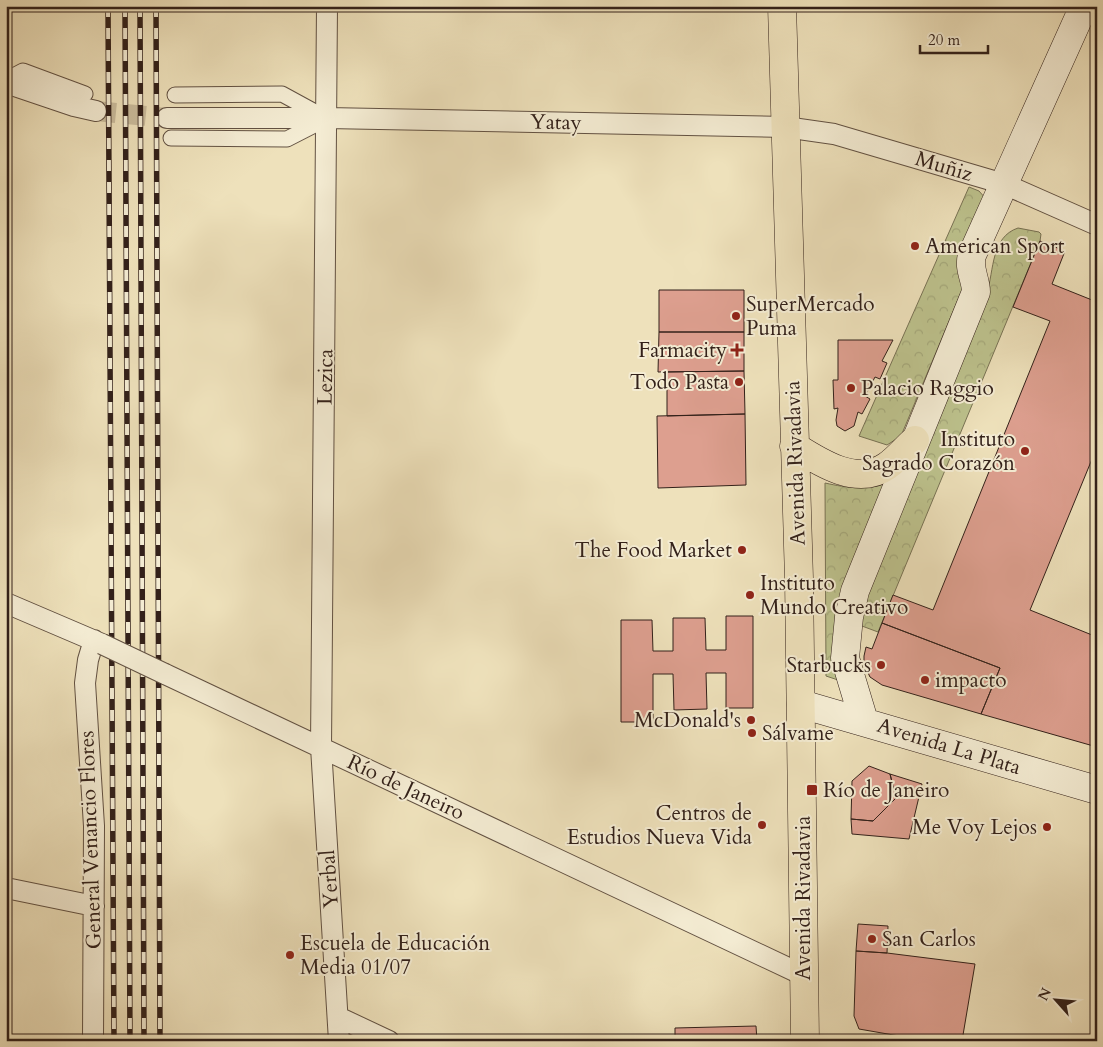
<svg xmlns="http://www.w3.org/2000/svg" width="1103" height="1047" font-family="Cardo,serif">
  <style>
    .park { fill: url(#park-crowns); stroke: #787254 }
    .building { fill: #dd9f8f; stroke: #33211a }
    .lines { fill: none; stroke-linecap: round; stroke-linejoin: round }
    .minor-tunnel { stroke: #c9bb9b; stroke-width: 20; stroke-dasharray: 20 10; stroke-linecap: butt }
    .pedestrian-casing { stroke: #625142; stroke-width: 17 }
    .minor-casing { stroke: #625142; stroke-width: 22 }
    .secondary-casing { stroke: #33211a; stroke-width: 29 }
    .primary-casing { stroke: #33211a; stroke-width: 29 }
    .pedestrian { stroke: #f4ecd3; stroke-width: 15 }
    .minor { stroke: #f4ecd3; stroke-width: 20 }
    .secondary { stroke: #f4ecd3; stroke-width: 28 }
    .primary { stroke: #eee1bb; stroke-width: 28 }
    .rail-casing { stroke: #33211a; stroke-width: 5.5 }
    .rail { stroke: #f4ecd3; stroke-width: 4; stroke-dasharray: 11; stroke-linecap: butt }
    .minor-bridge-casing { stroke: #625142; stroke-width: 22; stroke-linecap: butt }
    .minor-bridge { stroke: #f4ecd3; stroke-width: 20 }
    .poi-dot { fill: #8f2418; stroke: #f4ecd3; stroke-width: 2 }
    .labels { text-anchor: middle; stroke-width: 4; stroke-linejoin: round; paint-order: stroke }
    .street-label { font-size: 21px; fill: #33211a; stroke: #f4ecd3 }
    .poi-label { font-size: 21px; fill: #33211a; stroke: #f4ecd3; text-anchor: start }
  </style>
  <defs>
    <pattern id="park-crowns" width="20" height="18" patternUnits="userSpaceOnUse" patternTransform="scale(1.25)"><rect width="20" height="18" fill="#bdc28d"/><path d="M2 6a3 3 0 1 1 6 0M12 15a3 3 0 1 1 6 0" fill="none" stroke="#a3a679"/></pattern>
  </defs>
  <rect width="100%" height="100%" fill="#eee1bb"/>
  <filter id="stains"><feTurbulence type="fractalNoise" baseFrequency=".004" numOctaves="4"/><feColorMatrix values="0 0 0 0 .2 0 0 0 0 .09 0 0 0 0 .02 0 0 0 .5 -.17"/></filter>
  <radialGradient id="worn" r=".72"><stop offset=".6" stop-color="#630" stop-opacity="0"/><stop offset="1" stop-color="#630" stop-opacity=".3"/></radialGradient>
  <!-- park -->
  <path class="park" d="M969,187L979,191L986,199L962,290L901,436L887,445L859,436Z
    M1018,228L1039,232L1041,234L1040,241L878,632L854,623L987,293C994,270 991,237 1018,228Z
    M890,482L841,681L826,676L825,483C848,488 867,491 890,482Z"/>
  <!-- building -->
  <path class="building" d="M1040,241L1065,251L1052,284L1097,302V447L1030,610L1097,637V747L981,714L1000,668L882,623L893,595L933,610L1050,321L1013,307Z
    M659,290H744V332H659Z
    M659,332H744V371L658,372Z
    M838,340H893L882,361L887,363L880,379L875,377L865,396L870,399L862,414L858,412L854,426L845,431L837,426L836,420L838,408L834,409L833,380H838Z
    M744,371L745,414L667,416V372Z
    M745,414L746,485L658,488L657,416Z
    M726,616H753V708H726V673H706L707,709L674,710L673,674H653V722H621V620H652L653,651H673V618H705L706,650H726Z
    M882,623L1000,668L981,714L882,685L870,677L864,664V656L866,647L872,649Z
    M869,766L890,774L896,798L873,821L851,819L852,781Z
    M890,774L922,784L909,839L852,834L851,819L873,821L896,798Z
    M858,924L888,926L887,953L856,951Z
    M856,951L887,953L975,964L962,1041H928L859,1029L854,1016Z
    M756,1026L757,1041H675V1028Z"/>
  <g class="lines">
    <!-- minor-tunnel -->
    <path class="minor-tunnel" d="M96,111L167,118"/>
    <defs>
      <path id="pedestrian" d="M6,80L23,71L85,94
        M175,95L282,94L326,118
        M171,138L287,139L326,119"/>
      <path id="minor" d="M327,6L321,747L339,1041
        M6,83L74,106L96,111
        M167,118H327L785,127L834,134L1004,184L1097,225
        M6,603L102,644
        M165,674L803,975
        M6,888L94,906
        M338,1017L389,1041
        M93,1041L94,826L85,683L88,660L94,640"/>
      <path id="secondary" d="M801,704L1097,790
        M864,721L845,658L849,617L855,591L976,292C976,279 968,269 972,255L1084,6"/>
      <path id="primary" d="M782,6L799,579L805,1041
        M794,446C819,462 857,487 887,466C897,459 906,448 915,440"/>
    </defs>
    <!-- pedestrian casing -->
    <use href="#pedestrian" class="pedestrian-casing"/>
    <!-- minor casing -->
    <use href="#minor" class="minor-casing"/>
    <!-- secondary casing -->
    <use href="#secondary" class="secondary-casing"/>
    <!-- primary casing -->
    <use href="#primary" class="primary-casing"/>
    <!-- pedestrian -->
    <use href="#pedestrian" class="pedestrian"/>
    <!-- minor -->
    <use href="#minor" class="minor"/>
    <!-- secondary -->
    <use href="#secondary" class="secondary"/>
    <!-- primary -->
    <use href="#primary" class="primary"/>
    <defs>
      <path id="rail" d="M108,6L114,1041
        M125,6L130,1041
        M140,6L144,1041
        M156,6L160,1041"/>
    </defs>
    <!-- rail casing -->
    <use href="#rail" class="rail-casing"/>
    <!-- rail -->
    <use href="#rail" class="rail"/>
    <defs>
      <path id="minor-bridge" d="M102,644L165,674"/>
    </defs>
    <!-- minor-bridge casing -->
    <use href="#minor-bridge" class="minor-bridge-casing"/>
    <!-- minor-bridge -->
    <use href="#minor-bridge" class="minor-bridge"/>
  </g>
  <!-- markers -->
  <g class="poi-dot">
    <circle cx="915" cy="246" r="5"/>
    <circle cx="736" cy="316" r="5"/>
    <path d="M734.5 342.5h5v5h5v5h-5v5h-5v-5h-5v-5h5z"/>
    <circle cx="739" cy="382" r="5"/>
    <circle cx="851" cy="388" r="5"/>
    <circle cx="1025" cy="451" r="5"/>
    <circle cx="742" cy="550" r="5"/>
    <circle cx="750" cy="595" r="5"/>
    <circle cx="881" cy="665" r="5"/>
    <circle cx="925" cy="680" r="5"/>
    <circle cx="751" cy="720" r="5"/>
    <circle cx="752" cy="733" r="5"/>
    <rect x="806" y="784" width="12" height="12" rx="2.5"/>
    <circle cx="762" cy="825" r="5"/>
    <circle cx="1047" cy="827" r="5"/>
    <circle cx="872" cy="939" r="5"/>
    <circle cx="290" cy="955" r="5"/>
  </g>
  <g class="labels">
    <!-- street labels -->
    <g class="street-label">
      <text transform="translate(556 122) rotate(1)" y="7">Yatay</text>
      <text transform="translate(944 166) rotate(17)" y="7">Muñiz</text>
      <text transform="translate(325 377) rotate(-89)" y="7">Lezica</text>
      <text transform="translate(795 463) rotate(-92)" y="7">Avenida Rivadavia</text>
      <text transform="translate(949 746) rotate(17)" y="7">Avenida La Plata</text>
      <text transform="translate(406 787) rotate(25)" y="7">Río de Janeiro</text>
      <text transform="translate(90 840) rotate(-92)" y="7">General Venancio Flores</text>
      <text transform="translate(329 879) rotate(-94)" y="7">Yerbal</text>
      <text transform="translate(803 898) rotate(-90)" y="7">Avenida Rivadavia</text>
    </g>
    <!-- poi labels -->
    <g class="poi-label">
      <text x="925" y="253">American Sport</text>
      <text x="746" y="311">SuperMercado<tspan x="746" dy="24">Puma</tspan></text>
      <text x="727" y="357" text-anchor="end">Farmacity</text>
      <text x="729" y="389" text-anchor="end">Todo Pasta</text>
      <text x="861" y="395">Palacio Raggio</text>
      <text x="1015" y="446" text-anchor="end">Instituto<tspan x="1015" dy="24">Sagrado Corazón</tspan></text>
      <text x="732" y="557" text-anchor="end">The Food Market</text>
      <text x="760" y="590">Instituto<tspan x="760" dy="24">Mundo Creativo</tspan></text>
      <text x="871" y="672" text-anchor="end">Starbucks</text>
      <text x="935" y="687">impacto</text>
      <text x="741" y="727" text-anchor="end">McDonald's</text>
      <text x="762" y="740">Sálvame</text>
      <text x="823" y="797">Río de Janeiro</text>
      <text x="752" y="820" text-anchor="end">Centros de<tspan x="752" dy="24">Estudios Nueva Vida</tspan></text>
      <text x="1037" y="834" text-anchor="end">Me Voy Lejos</text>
      <text x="882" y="946">San Carlos</text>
      <text x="300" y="950">Escuela de Educación<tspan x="300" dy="24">Media 01/07</tspan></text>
    </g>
  </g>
  <!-- margin -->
  <rect width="1103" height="1047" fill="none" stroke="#eee1bb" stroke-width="25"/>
  <rect x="8" y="8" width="1088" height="1032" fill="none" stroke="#33211a" stroke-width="2.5"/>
  <rect x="12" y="12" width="1078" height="1022" fill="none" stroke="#33211a"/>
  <!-- north arrow -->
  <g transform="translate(1056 1000) rotate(297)" stroke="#f4ecd3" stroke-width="4" paint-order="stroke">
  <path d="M0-4L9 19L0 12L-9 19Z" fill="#33211a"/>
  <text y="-8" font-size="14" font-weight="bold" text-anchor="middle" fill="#33211a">N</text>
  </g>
  <!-- scale -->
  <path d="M920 45v8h68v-8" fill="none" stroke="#33211a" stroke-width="2.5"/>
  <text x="928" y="45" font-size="15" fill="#33211a" stroke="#f4ecd3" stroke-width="4" paint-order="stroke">20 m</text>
  <rect width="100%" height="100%" filter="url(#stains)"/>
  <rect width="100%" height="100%" fill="url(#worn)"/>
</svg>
